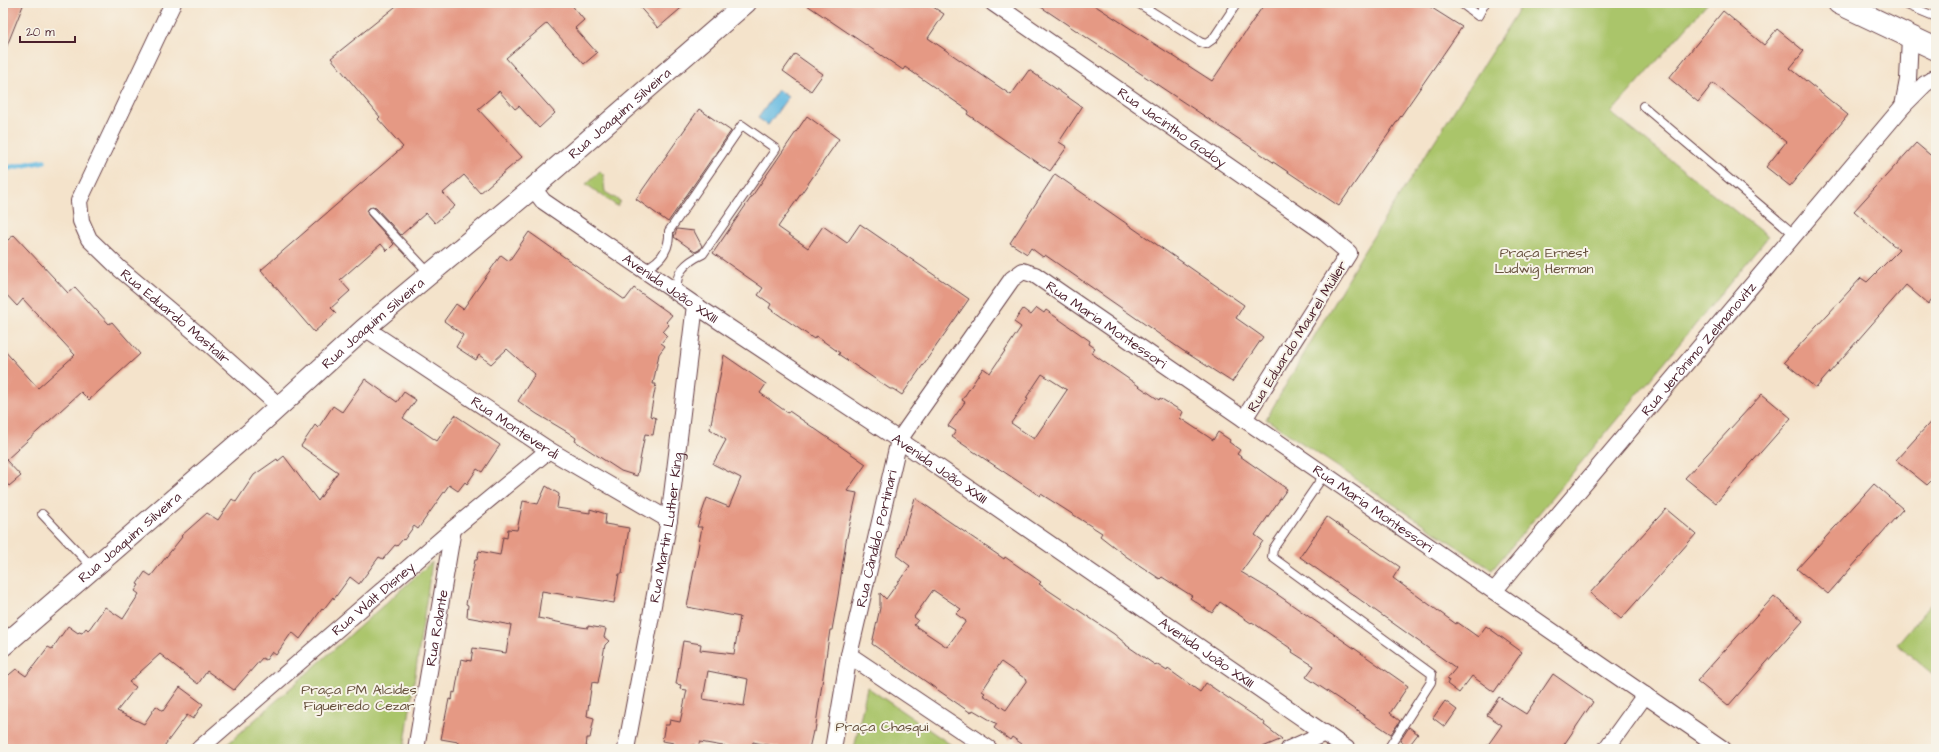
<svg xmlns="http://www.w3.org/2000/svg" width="1939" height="752" font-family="'Architects Daughter',sans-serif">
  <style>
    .green { fill: #aac56b; stroke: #7a724b }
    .water { fill: #65bae1; stroke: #586c86 }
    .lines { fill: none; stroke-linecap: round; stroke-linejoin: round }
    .stream { stroke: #65bae1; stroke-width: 5.5 }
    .building { fill: #e59984; fill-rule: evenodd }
    .service-casing { stroke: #643c43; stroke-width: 10 }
    .minor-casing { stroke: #643c43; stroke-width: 18 }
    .tertiary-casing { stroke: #643c43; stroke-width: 22 }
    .secondary-casing { stroke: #643c43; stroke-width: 24 }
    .service { stroke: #fff; stroke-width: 8 }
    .minor { stroke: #fff; stroke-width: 16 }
    .tertiary { stroke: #fff; stroke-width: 20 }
    .secondary { stroke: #fff; stroke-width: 22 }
    .labels { text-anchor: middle; stroke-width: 4; stroke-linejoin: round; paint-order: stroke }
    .street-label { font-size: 14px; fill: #4a1f2b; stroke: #f7f3e8 }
    .park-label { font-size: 14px; fill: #67513e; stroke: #f7f3e8 }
  </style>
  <rect width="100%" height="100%" fill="#f7f3e8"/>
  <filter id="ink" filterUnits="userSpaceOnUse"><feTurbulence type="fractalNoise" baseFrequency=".025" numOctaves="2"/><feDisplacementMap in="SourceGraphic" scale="8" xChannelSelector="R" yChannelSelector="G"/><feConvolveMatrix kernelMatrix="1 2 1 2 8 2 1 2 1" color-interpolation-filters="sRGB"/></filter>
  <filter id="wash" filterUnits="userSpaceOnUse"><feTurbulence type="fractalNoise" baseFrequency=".012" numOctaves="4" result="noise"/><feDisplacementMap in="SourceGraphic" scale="16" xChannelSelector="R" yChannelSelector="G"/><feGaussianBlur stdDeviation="0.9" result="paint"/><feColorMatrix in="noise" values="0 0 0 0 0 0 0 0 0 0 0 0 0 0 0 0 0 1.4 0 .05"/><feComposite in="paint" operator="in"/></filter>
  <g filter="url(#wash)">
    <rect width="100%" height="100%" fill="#f4e3cb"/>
    <!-- green -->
    <path class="green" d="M1523,3H1708L1611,113L1768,237L1492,570L1266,419L1364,251Z
      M600,171L603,174L605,192L620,201L617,206L586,184Z
      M432,562L404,749H222Z
      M1936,598V677L1897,644Z
      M867,687L957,749H854Z"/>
    <!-- water -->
    <path class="water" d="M778,90L788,97L768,125L758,118Z"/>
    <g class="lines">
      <!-- stream -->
      <path class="stream" d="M3,169L44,161"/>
    </g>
    <g id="blocks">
      <!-- building -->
      <path class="building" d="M3,3H24L4,53H3Z
        M400,3H570L584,20L575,28L597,53L584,64L547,23L506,58L555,113L539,128L519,106L515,109L499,91L478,109L522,157L480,193L464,175L443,193L455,206L435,223L426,213L401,235L376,208L373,207L369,208L367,211L368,215L394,244L387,251L381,244L340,280L350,291L331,308L336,313L314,332L261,270L403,147L378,119L380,117L331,58Z
        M636,3H687L658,28Z
        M804,3H927L944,14L928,38L1011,95L1029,70L1082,107L1059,142L1067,147L1050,171L967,114L969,111L905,67L903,70Z
        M1035,3H1091L1212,81L1265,3H1424L1462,27L1339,206Z
        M1723,11L1764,45L1777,29L1804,51L1790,68L1848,115L1790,186L1766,167L1786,142L1713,83L1698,102L1669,78Z
        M795,54L823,74L811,91L783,71Z
        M699,109L731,131L668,222L636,199Z
        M807,116L839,139L778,227L808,248L823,226L847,243L860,224L969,299L902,395L893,389H890L838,354L840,353L816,336L814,339L769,308L771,304L758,295L763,288L713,253Z
        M1916,143L1936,160V294L1928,304L1906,285L1816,388L1784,362L1861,278L1867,282L1899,250L1854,211Z
        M1055,174L1244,305L1236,318L1263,337L1232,382L1182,350L1045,255L1043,257L1031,248L1027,254L1010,243Z
        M677,229L694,231L702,246L699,250L695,252L674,237Z
        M529,232L625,300L634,288L672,315L666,322L669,325L663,332L667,336L661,343L665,346L659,354L653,384H656L650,416L656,418L653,435L645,434L637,476L621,471L575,441L576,438L569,433L537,414L518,401L535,374L507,349L491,364L479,355L476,360L456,347L463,335L444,321L456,304L463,309L501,255L509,261Z
        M14,235L68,293L75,287L109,324L112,322L140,354L89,400L81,392L6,460L21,476L9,486L3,479V349L38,388L75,355L23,299L17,306L3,291V244Z
        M1037,308L1044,313L1046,310L1090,341L1089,344L1095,348L1091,353L1159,400L1160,398L1183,412L1180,418L1213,440L1218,432L1230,440L1229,442L1240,450L1237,454L1287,489L1255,535L1263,541L1241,572L1271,590L1408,686L1390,713L1400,721L1391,734L1306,677L1314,666L1292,652L1293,650L1252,622L1251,623L1220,602L1212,613L1190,598L1192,596L1162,577L1160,579L1127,557L1100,536L1102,533L1041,494L1040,496L952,437L956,431L948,426L965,402L962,400L983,368L990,373L1021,327L1014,322L1023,309L1031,315ZM1042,374L1067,390L1034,439L1011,423L1028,399L1026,398Z
        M724,355L766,384L760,393L788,413L789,411L866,464L847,491L857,493L846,541L838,596L832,630H830L815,731H813L809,749H786L753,742L752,749H740L700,742L698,746L693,745V749H673L674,743L662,741L665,725H669L670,720L680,722L687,690L680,689L681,685L676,684L683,641L701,644L700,650L734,654L740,617L687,607L702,527H697L707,498L729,507L741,478L713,464L726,440L710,429ZM708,671L748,679L744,706L703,699Z
        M365,379L397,402L404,392L416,400L403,418L437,441L455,415L500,445L482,472L477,469L467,484L465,482L458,491L449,485L418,529L414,526L404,540L403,539L397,546L395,545L383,559L379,557L359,584L350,577L334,599L333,597L323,610L322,609L300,639L292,632L276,655L272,652L266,660L262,658L234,690L207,671L198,684L160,654L129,682L136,687L117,711L144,724L156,706L163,711L180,687L203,704L193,719L187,715L162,749H3V680L16,669L26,676L48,647L52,649L68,626L78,633L79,632L82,633L86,628L88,630L90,628L105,607L123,619L139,594L135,591L139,585L137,584L145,572L151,576L182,537L181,536L207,513L218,520L232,499L236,502L254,475L277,459L278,461L284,456L318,501L338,472L301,446L315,425L318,428L333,406L342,412Z
        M1762,394L1791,418L1716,503L1685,478Z
        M1936,416V476L1927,485L1896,460Z
        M1874,484L1903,509L1828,594L1797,569Z
        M546,486L559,494L557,508L590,513V509L606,514L605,524L629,528L622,574H619L614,603L542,591L538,618L581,627L588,628V626L606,629L604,637L609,641L605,645L598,683L592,682L587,716L594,718L590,738H587L586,749H457L458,742L441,739L449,699L452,700L453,692L455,693L461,659L471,661L473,648L506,653L511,625L467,617L468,605L466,604L475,560H477L479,551L500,555L503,537L507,538L508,529L517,530L523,501L538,504Z
        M915,498L1004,559L1005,557L1041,582L1039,584L1114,634L1126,644V645L1155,665L1156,664L1167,671L1168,669L1200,692L1206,683L1265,723L1264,725L1282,739L1258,749H1029L1012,737L1010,740L994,728L997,724L973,710L971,713L872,644L880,608V593L886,599L910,566L897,556ZM933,590L961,609L956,614L966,621L947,647L914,625L918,620L914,617ZM1001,662L1027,680L1006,710L983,695L985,693L982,691Z
        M1666,509L1696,534L1621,619L1590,593Z
        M1327,517L1400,567L1393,578L1456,624L1457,622L1478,637L1486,626L1522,652L1494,692L1472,676L1459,693L1447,684L1449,680L1447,679L1456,668L1300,557Z
        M1774,596L1803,621L1728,706L1697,681Z
        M1553,674L1593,702L1561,749H1485L1502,725L1487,715L1499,697L1526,714Z
        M1445,701L1457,710L1445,727L1433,718Z
        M1409,727L1418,734L1408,747L1400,741Z"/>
    </g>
  </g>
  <g filter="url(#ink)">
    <use href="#blocks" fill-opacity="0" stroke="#643c43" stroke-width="1"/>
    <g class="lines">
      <defs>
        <path id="service" d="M1138,3L1200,42L1206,44L1213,39L1237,3
          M1461,3L1478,16L1485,3
          M1902,3L1936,17
          M1643,106L1794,234
          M372,212L429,273
          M644,269C660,262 670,250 669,231L742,125L776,149L703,254C686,262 673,273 678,293
          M1324,475L1273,549L1272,557L1432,674L1431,682L1388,749
          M42,514L93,568"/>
        <g id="minor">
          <path id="s1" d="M173,3L79,201L81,221L89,239L120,269L207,342L279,406"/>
          <path id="s2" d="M993,3L1325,233L1349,253L1244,419"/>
          <path d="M1903,106L1908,80L1910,37"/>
          <path id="s3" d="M533,188L543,201L695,305L899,440L1347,749"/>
          <path id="s4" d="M365,328L549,450L669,520"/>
          <path id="s5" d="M1494,591L1903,106L1925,84L1936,77"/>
          <path d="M849,655L989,749"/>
          <path id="s6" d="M199,749L453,529L549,450"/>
          <path id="s7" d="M416,749L453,529"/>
          <path id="s8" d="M626,749L669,520L695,305"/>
          <path id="s9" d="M833,749L849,655L899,440L1012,279L1023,271L1035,275L1723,749"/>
          <path d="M1289,749L1325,733"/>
          <path d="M1606,749L1645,695"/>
        </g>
        <g id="tertiary">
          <path id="s10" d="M3,646L251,432L365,328L533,188L746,3"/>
        </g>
        <path id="secondary" d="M1839,3L1936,49"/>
      </defs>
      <!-- service casing -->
      <use href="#service" class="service-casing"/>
      <!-- minor casing -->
      <use href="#minor" class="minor-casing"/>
      <!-- tertiary casing -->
      <use href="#tertiary" class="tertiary-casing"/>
      <!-- secondary casing -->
      <use href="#secondary" class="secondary-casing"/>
      <!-- service -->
      <use href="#service" class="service"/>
      <!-- minor -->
      <use href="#minor" class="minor"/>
      <!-- tertiary -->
      <use href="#tertiary" class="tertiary"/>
      <!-- secondary -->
      <use href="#secondary" class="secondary"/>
    </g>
  </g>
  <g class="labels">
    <!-- street labels -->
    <g class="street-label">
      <text dy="5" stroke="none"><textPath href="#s10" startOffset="815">Rua Joaquim Silveira</textPath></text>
      <text dy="5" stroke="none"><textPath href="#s2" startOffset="218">Rua Jacintho Godoy</textPath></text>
      <text dy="5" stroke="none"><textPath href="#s3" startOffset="171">Avenida João XXIII</textPath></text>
      <text dy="5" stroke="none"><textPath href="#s1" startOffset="375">Rua Eduardo Mastalir</textPath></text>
      <text dy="5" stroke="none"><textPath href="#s10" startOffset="491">Rua Joaquim Silveira</textPath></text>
      <text dy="5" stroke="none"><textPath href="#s9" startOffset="626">Rua Maria Montessori</textPath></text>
      <text transform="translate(1297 336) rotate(-58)" y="5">Rua Eduardo Maurel Müller</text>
      <text dy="5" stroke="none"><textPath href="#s5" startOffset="317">Rua Jerônimo Zelmanovitz</textPath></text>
      <text dy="5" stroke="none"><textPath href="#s4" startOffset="180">Rua Monteverdi</textPath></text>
      <text dy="5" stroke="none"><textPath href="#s3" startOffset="495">Avenida João XXIII</textPath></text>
      <text dy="5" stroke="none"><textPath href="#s9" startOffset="950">Rua Maria Montessori</textPath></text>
      <text dy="5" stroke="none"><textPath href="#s8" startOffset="225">Rua Martin Luther King</textPath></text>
      <text dy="5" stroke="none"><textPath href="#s10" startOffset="167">Rua Joaquim Silveira</textPath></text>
      <text dy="5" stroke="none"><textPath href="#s9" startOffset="215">Rua Cândido Portinari</textPath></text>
      <text dy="5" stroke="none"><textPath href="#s6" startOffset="230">Rua Walt Disney</textPath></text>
      <text dy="5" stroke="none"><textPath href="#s7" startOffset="123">Rua Rolante</textPath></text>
      <text dy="5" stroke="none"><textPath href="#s3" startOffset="819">Avenida João XXIII</textPath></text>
    </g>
    <!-- park labels -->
    <g class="park-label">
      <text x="1544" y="257">Praça Ernest<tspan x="1544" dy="16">Ludwig Herman</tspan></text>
      <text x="359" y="694">Praça PM Alcides<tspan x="359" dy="16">Figueiredo Cezar</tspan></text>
      <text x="882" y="731">Praça Chasqui</text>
    </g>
  </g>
  <!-- margin -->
  <rect width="1939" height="752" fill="none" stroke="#f7f3e8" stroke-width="16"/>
  <!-- scale -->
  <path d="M20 36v6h55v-6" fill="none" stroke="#4a1f2b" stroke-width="2"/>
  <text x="26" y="36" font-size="12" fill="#4a1f2b" stroke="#f7f3e8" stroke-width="3" paint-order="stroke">20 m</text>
</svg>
